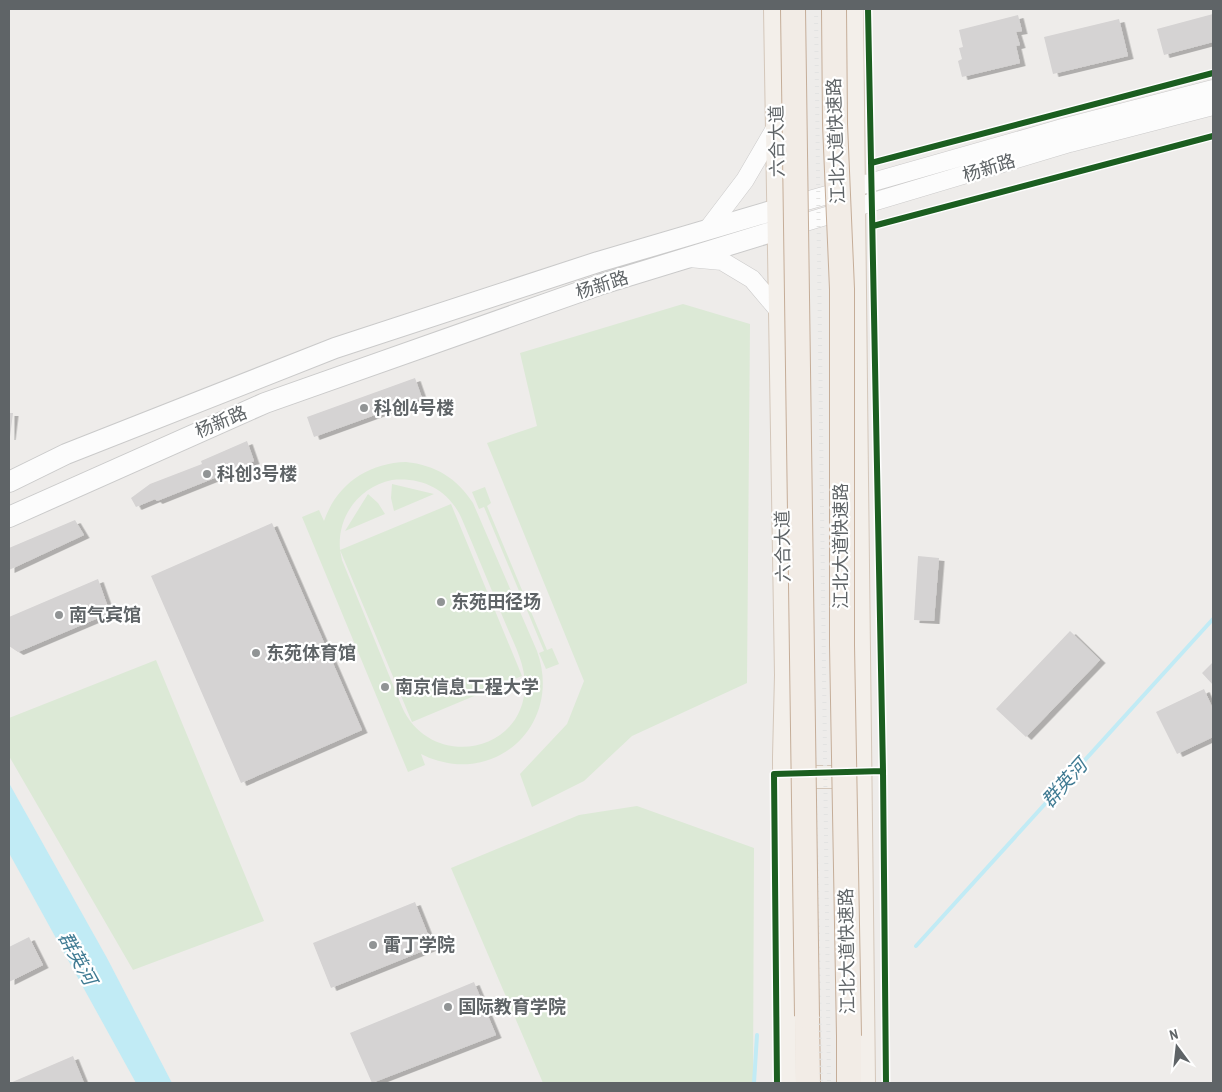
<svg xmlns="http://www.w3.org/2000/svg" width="1222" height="1092" font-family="'Archivo Narrow','Noto Sans SC',sans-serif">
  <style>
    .green { fill: #dce9d6; fill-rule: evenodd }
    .water { fill: #c1ebf5 }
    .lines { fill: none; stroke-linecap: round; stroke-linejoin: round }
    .stream { stroke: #c1ebf5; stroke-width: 4 }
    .building { fill: #d5d3d3; filter: url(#shadow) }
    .tertiary-casing { stroke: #cbcaca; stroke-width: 19 }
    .secondary-casing { stroke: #cacaca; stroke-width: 22 }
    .primary-casing { stroke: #d4c7ba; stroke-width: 24 }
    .trunk-casing { stroke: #c5ad98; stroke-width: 26 }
    .tertiary { stroke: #fcfcfc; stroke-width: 18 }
    .secondary { stroke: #fcfcfc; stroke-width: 20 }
    .primary { stroke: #f3efea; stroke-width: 22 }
    .trunk { stroke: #f2ece6; stroke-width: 24 }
    .rail { stroke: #e3e3e2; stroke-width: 4; stroke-dasharray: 1 6; stroke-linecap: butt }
    .trunk-bridge-casing { stroke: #c5ad98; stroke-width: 26; stroke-linecap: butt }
    .trunk-bridge { stroke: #f2ece6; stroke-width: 24 }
    .cycleway-casing { stroke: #fff; stroke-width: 9 }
    .cycleway { stroke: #1b5e20; stroke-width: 6 }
    .poi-dot { fill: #919495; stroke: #fff; stroke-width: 2 }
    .labels { text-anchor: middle; stroke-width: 4.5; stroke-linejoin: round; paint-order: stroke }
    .street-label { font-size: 18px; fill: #5f6467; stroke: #fff }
    .poi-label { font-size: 18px; font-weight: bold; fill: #5f6467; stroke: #fff; text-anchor: start }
    .water-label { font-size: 19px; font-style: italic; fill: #407b93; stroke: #fff }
  </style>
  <defs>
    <filter id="shadow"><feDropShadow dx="5.5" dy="3" stdDeviation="0" flood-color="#0004"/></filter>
  </defs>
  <rect width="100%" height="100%" fill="#eeecea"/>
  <!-- green -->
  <path class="green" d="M683,304L750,324L747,683L632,736L584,781L532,807L520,774L567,724L584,681L487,443L537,426L520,353Z
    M406,462C435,465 457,478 473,503L537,651C564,726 492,790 421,754L425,765L408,772L302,517L319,510L324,521C337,484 368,463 406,462ZM392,480C423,477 448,490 461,517C476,552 490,586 504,620C512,640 525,662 525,685C524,755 430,770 402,707L342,560L340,550L412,722L522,676L451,504L340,550C337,516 359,487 392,480Z
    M392,484L434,494L394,511L391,498Z
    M485,487L491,503L487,506L547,650L552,648L559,664L546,669L539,653L544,651L484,507L479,509L472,492Z
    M368,494L378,503L385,514L345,531Z
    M156,660L264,921L133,970L9,756V718Z
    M637,806L754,848L753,1083H543L451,868L579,815Z"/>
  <!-- water -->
  <path class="water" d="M9,783L107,958L172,1083H136L9,853Z"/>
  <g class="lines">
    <!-- stream -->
    <path class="stream" d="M916,946L1213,619
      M754,1083L757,1035"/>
  </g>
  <!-- building -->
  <path class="building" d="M1213,14V42L1164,55L1157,29Z
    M1018,15L1022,31L1016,32L1020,45L1016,46L1020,63L962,77L958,61L962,59L959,48L963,47L959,30Z
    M1119,19L1128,56L1053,74L1044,37Z
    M415,378L422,398L314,437L307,417Z
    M9,413H13L10,437H9Z
    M247,441L254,461L238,468L240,473L224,479L222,475L157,501L155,499L136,507L131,498L150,484L202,464L201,461Z
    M75,520L84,535L9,570V548Z
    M272,523L362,730L241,783L151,576Z
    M918,556L939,558L934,621L914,620Z
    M98,579L110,613L18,652L9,646V617Z
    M1070,631L1100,660L1026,737L996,709Z
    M1213,662V685L1202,673Z
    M1204,689L1213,709V737L1177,754L1156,712Z
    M415,902L433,947L331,988L313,943Z
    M29,937L43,965L9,982V947Z
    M474,982L496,1035L372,1083L350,1033Z
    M73,1056L84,1083H10Z"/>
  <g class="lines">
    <defs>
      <path id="tertiary" d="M785,207L1066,127L1213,89
        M786,228L1070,143L1213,106
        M707,230L745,180L777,125
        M689,258L722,261L752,279L779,311"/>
      <path id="secondary" d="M9,482L66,454L335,348L598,262L778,209
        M9,517L265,403L602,284L778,230"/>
      <path id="primary" d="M775,9L786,675L784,757L785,1083
        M852,9C857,367 858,725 864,1083
        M789,790L809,777H839L858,792"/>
      <path id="trunk" d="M807,1016L808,1083
        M849,1036V1083"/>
    </defs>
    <!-- tertiary casing -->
    <use href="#tertiary" class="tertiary-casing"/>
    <!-- secondary casing -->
    <use href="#secondary" class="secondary-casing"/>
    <!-- primary casing -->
    <use href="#primary" class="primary-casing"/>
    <!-- trunk casing -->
    <use href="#trunk" class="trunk-casing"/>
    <!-- tertiary -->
    <use href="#tertiary" class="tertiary"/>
    <!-- secondary -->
    <use href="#secondary" class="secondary"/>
    <!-- primary -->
    <use href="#primary" class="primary"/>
    <!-- trunk -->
    <use href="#trunk" class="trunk"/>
    <!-- rail -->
    <path class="rail" d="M799,9L821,1083
      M816,9L829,1083"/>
    <defs>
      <path id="trunk-bridge" d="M793,9L807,1016
        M834,9L835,124L842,289V645L849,1036"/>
    </defs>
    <!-- trunk-bridge casing -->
    <use href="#trunk-bridge" class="trunk-bridge-casing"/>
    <!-- trunk-bridge -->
    <use href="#trunk-bridge" class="trunk-bridge"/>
    <defs>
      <path id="cycleway" d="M868,9L883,771
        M871,163L1213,73
        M873,226L1213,136
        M777,1083L774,774L883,771L886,1083"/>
    </defs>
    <!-- cycleway casing -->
    <use href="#cycleway" class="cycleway-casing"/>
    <!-- cycleway -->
    <use href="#cycleway" class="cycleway"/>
  </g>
  <!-- markers -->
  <g class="poi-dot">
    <circle cx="364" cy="408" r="5"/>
    <circle cx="207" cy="474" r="5"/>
    <circle cx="441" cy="602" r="5"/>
    <circle cx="59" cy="615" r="5"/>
    <circle cx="256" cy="653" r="5"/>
    <circle cx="385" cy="687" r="5"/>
    <circle cx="373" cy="945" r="5"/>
    <circle cx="448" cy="1007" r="5"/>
  </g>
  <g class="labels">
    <!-- street labels -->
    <g class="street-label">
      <text transform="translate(777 141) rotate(-91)" y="6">六合大道</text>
      <text transform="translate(836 141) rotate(-92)" y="6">江北大道快速路</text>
      <text transform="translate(989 168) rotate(-17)" y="6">杨新路</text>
      <text transform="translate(602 285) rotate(-18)" y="6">杨新路</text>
      <text transform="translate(221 422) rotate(-23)" y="6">杨新路</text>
      <text transform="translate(783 546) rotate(-91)" y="6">六合大道</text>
      <text transform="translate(841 546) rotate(-90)" y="6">江北大道快速路</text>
      <text transform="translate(847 951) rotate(-91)" y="6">江北大道快速路</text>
    </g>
    <!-- poi labels -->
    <g class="poi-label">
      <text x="374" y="414">科创4号楼</text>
      <text x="217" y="480">科创3号楼</text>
      <text x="451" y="608">东苑田径场</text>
      <text x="69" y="621">南气宾馆</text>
      <text x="266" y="659">东苑体育馆</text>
      <text x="395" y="693">南京信息工程大学</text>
      <text x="383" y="951">雷丁学院</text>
      <text x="458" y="1013">国际教育学院</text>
    </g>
    <!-- water labels -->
    <g class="water-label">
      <text transform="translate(1064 783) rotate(-48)" y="7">群英河</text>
      <text transform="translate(78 958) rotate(61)" y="7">群英河</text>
    </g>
  </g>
  <!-- border -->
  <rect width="1222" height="1092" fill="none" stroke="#5f6467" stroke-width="20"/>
  <!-- north arrow -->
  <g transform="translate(1177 1047) rotate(345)" stroke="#ffffff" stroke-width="4" paint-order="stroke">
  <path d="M0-4L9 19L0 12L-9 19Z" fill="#5f6467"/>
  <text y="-8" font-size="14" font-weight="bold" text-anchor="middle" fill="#5f6467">N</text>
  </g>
</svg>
